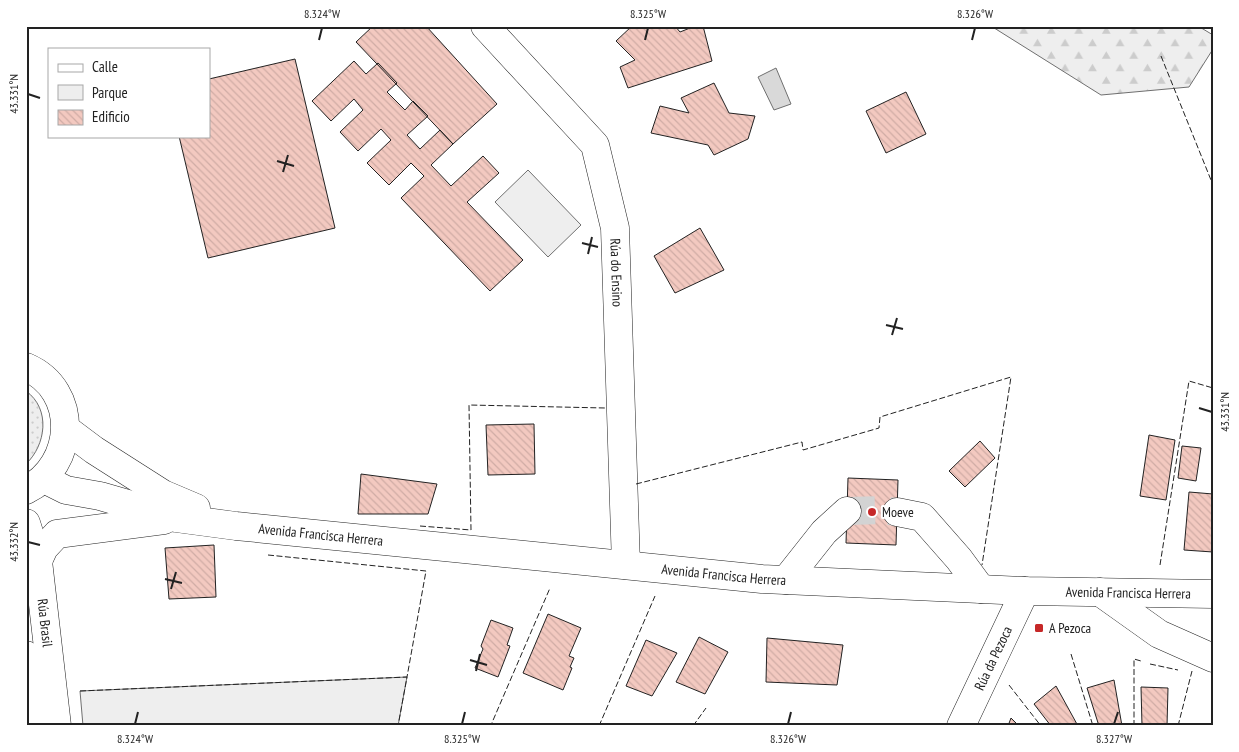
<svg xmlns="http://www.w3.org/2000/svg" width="1239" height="752" font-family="'PT Sans Narrow',sans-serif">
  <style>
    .grass { fill: url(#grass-dots); stroke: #6f6f6f }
    .forest { fill: url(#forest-firs); stroke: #6f6f6f }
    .green { fill: #eee; stroke: #6f6f6f }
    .water { fill: #d9d9d9; stroke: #6f6f6f }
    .building { fill: url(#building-back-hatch); stroke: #222 }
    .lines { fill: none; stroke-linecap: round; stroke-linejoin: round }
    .minor-tunnel { stroke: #d3d3d3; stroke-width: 28; stroke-dasharray: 28 14; stroke-linecap: butt }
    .minor-casing { stroke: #222; stroke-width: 29 }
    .major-casing { stroke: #222; stroke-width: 29 }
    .minor { stroke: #fff; stroke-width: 28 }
    .major { stroke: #fff; stroke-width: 28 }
    .fence { stroke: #222; stroke-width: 1; stroke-dasharray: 6 2.5; stroke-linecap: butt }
    .ticks { fill: none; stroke: #222; stroke-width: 2 }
    .poi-dot { fill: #c62828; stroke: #fff; stroke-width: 2 }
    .labels { text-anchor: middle; stroke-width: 4; stroke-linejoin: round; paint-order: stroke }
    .street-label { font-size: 14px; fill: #222; stroke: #fff }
    .poi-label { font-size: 14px; fill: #222; stroke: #fff; text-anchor: start }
    .neatline { fill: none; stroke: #222; stroke-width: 2 }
    .ticks-label { font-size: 12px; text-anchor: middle; fill: #222 }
  </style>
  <defs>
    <pattern id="grass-dots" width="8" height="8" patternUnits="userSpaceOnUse" patternTransform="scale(1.25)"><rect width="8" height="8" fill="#eee"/><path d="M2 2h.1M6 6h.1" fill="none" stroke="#ccc" stroke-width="1.8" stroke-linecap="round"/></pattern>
    <pattern id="forest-firs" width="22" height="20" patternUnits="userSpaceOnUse" patternTransform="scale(1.25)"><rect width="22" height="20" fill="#eee"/><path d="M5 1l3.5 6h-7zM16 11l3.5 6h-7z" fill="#ccc"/></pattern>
    <pattern id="building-back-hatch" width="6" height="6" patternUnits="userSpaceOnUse" patternTransform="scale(1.25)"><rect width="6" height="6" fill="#f3c9c0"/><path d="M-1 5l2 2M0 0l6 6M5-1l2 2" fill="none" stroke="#d0aca5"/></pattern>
  </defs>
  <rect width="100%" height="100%" fill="#fff"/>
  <!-- grass -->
  <path class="grass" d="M26,391C51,409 46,445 26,464Z"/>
  <!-- forest -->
  <path class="forest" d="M991,26H1198L1213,35V49L1189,87L1101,95Z"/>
  <!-- green -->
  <path class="green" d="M528,170L581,225L548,257L495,202Z
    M407,677L398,726H83L80,691Z"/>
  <!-- water -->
  <path class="water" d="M776,68L791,104L774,110L758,77Z"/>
  <!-- building -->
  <path class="building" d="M373,26H426L497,104L453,144L356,42Z
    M632,26H675L680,32L695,26H703L712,61L628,88L620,67L635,60L616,41Z
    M295,59L335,228L208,258L179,136H209V79Z
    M354,61L366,74L378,63L397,83L387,92L405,110L413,101L428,116L407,135L420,149L440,130L453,144L431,165L451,186L483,156L499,173L467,202L523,260L490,291L401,198L424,176L411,163L389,185L367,163L391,140L381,129L358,151L340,132L363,110L354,99L331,121L312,101Z
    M714,83L729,113L755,116L748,139L714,155L708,145L651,133L660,106L689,113L681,98Z
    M906,92L926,134L886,153L866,111Z
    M700,228L724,270L675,293L654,256Z
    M534,424L535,474L488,475L486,425Z
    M1149,435L1175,440L1166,500L1140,496Z
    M980,441L995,458L965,487L949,471Z
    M1182,446L1201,448L1196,481L1178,478Z
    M361,474L437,484L428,514H358Z
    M848,478L898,480L896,545L846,543Z
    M1189,492L1213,494V552L1184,550Z
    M214,545L216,597L169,599L165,548Z
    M548,614L581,628L569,656L574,658L570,667L572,668L563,690L523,673Z
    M491,620L513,628L507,645L510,646L498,677L475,668L483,649L481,646Z
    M699,637L728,652L705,694L676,682Z
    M767,638L843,645L837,685L766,682Z
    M646,640L677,653L652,696L626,686Z
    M1114,680L1122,726H1099L1087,688Z
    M1056,686L1078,726H1051L1034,704Z
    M1141,687L1168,688L1167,726H1142Z
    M1011,718L1019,726H1008Z"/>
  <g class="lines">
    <!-- minor-tunnel -->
    <path class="minor-tunnel" d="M847,511L880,510L897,512"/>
    <defs>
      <g id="minor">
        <path id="s1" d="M485,26L595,145L615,228L626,565"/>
        <path d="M66,429L94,450L163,494L196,508"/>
        <path id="s2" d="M44,479L66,490L100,496L176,518L236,526L762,579L1025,591L1213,594"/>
        <path d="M897,512L922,517L959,559L981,589"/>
        <path id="s3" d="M26,523L38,561L57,726"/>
        <path d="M38,561L44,548L57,534L164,520"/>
        <path d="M786,580L824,532L847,511"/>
        <path d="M1100,592L1159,634L1213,658"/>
        <path d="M26,655L34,726"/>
        <path id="s4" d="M961,726L1025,591"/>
      </g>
      <path id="major" d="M26,367C80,390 76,465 26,490"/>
    </defs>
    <!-- minor casing -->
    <use href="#minor" class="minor-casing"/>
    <!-- major casing -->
    <use href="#major" class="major-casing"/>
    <!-- minor -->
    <use href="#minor" class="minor"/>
    <!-- major -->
    <use href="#major" class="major"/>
    <!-- fence -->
    <path class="fence" d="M1161,56L1213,185
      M636,484L802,442L803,450L879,428L880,417L1011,377L982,565
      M420,526L471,530L469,405L605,408
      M268,555L426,571L407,677
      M1160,565L1189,381L1213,388
      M1071,654L1093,726
      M1150,664L1178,670
      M1009,685L1041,726
      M80,691L407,677L398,726
      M488,726L491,725L550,588
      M599,726L655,596
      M693,726L706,708
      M1134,726V659L1141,661
      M1178,726L1192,671"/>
  </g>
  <!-- ticks -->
  <path class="ticks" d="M319,40L322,28M645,40L648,28M972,40L975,28M28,94L40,98M277,161L294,166M283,172L288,155M582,243L598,247M588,254L592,237M886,325L903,329M892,335L897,318M1199,408L1212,412M28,542L40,545M165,579L182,583M171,589L176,572M470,660L487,665M476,671L480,654M135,724L138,712M462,724L465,712M788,724L791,712M1114,724L1118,712"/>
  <!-- markers -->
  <g class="poi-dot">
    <circle cx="872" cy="512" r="5"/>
    <rect x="1034" y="623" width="10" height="10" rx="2.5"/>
  </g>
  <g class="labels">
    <!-- street labels -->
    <g class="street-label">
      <text dy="5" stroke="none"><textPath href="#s1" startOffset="292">Rúa do Ensino</textPath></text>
      <text dy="5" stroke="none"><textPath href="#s2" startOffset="284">Avenida Francisca Herrera</textPath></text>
      <text dy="5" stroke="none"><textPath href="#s2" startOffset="689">Avenida Francisca Herrera</textPath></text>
      <text dy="5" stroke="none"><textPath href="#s2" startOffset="1094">Avenida Francisca Herrera</textPath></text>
      <text dy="5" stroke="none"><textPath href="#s3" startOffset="102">Rúa Brasil</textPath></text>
      <text dy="5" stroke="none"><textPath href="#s4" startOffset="75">Rúa da Pezoca</textPath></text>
    </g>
    <!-- poi labels -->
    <g class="poi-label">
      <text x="882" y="517">Moeve</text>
      <text x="1049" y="633">A Pezoca</text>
    </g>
  </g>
  <!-- border -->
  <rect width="1239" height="752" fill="none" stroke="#ffffff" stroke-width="55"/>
  <!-- legend -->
  <rect x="48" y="48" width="162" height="90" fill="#ffffff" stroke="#a7a7a7"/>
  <rect x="58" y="64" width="25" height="8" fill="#ffffff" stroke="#a7a7a7"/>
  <text x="92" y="72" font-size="15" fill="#222222">Calle</text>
  <rect x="58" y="85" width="25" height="15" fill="#eeeeee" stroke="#a7a7a7"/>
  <text x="92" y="98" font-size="15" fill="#222222">Parque</text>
  <rect x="58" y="110" width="25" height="15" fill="url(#building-back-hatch)" stroke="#a7a7a7"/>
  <text x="92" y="122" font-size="15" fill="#222222">Edificio</text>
  <rect x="28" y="28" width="1184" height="696" class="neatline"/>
  <g class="ticks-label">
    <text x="322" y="18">8.324°W</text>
    <text x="648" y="18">8.325°W</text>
    <text x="975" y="18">8.326°W</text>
    <text transform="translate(14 94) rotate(-90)" y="4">43.331°N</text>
    <text transform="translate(1225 412) rotate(-90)" y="4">43.331°N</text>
    <text transform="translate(14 542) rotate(-90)" y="4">43.332°N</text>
    <text x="135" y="743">8.324°W</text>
    <text x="462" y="743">8.325°W</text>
    <text x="788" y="743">8.326°W</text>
    <text x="1114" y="743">8.327°W</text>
  </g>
</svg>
